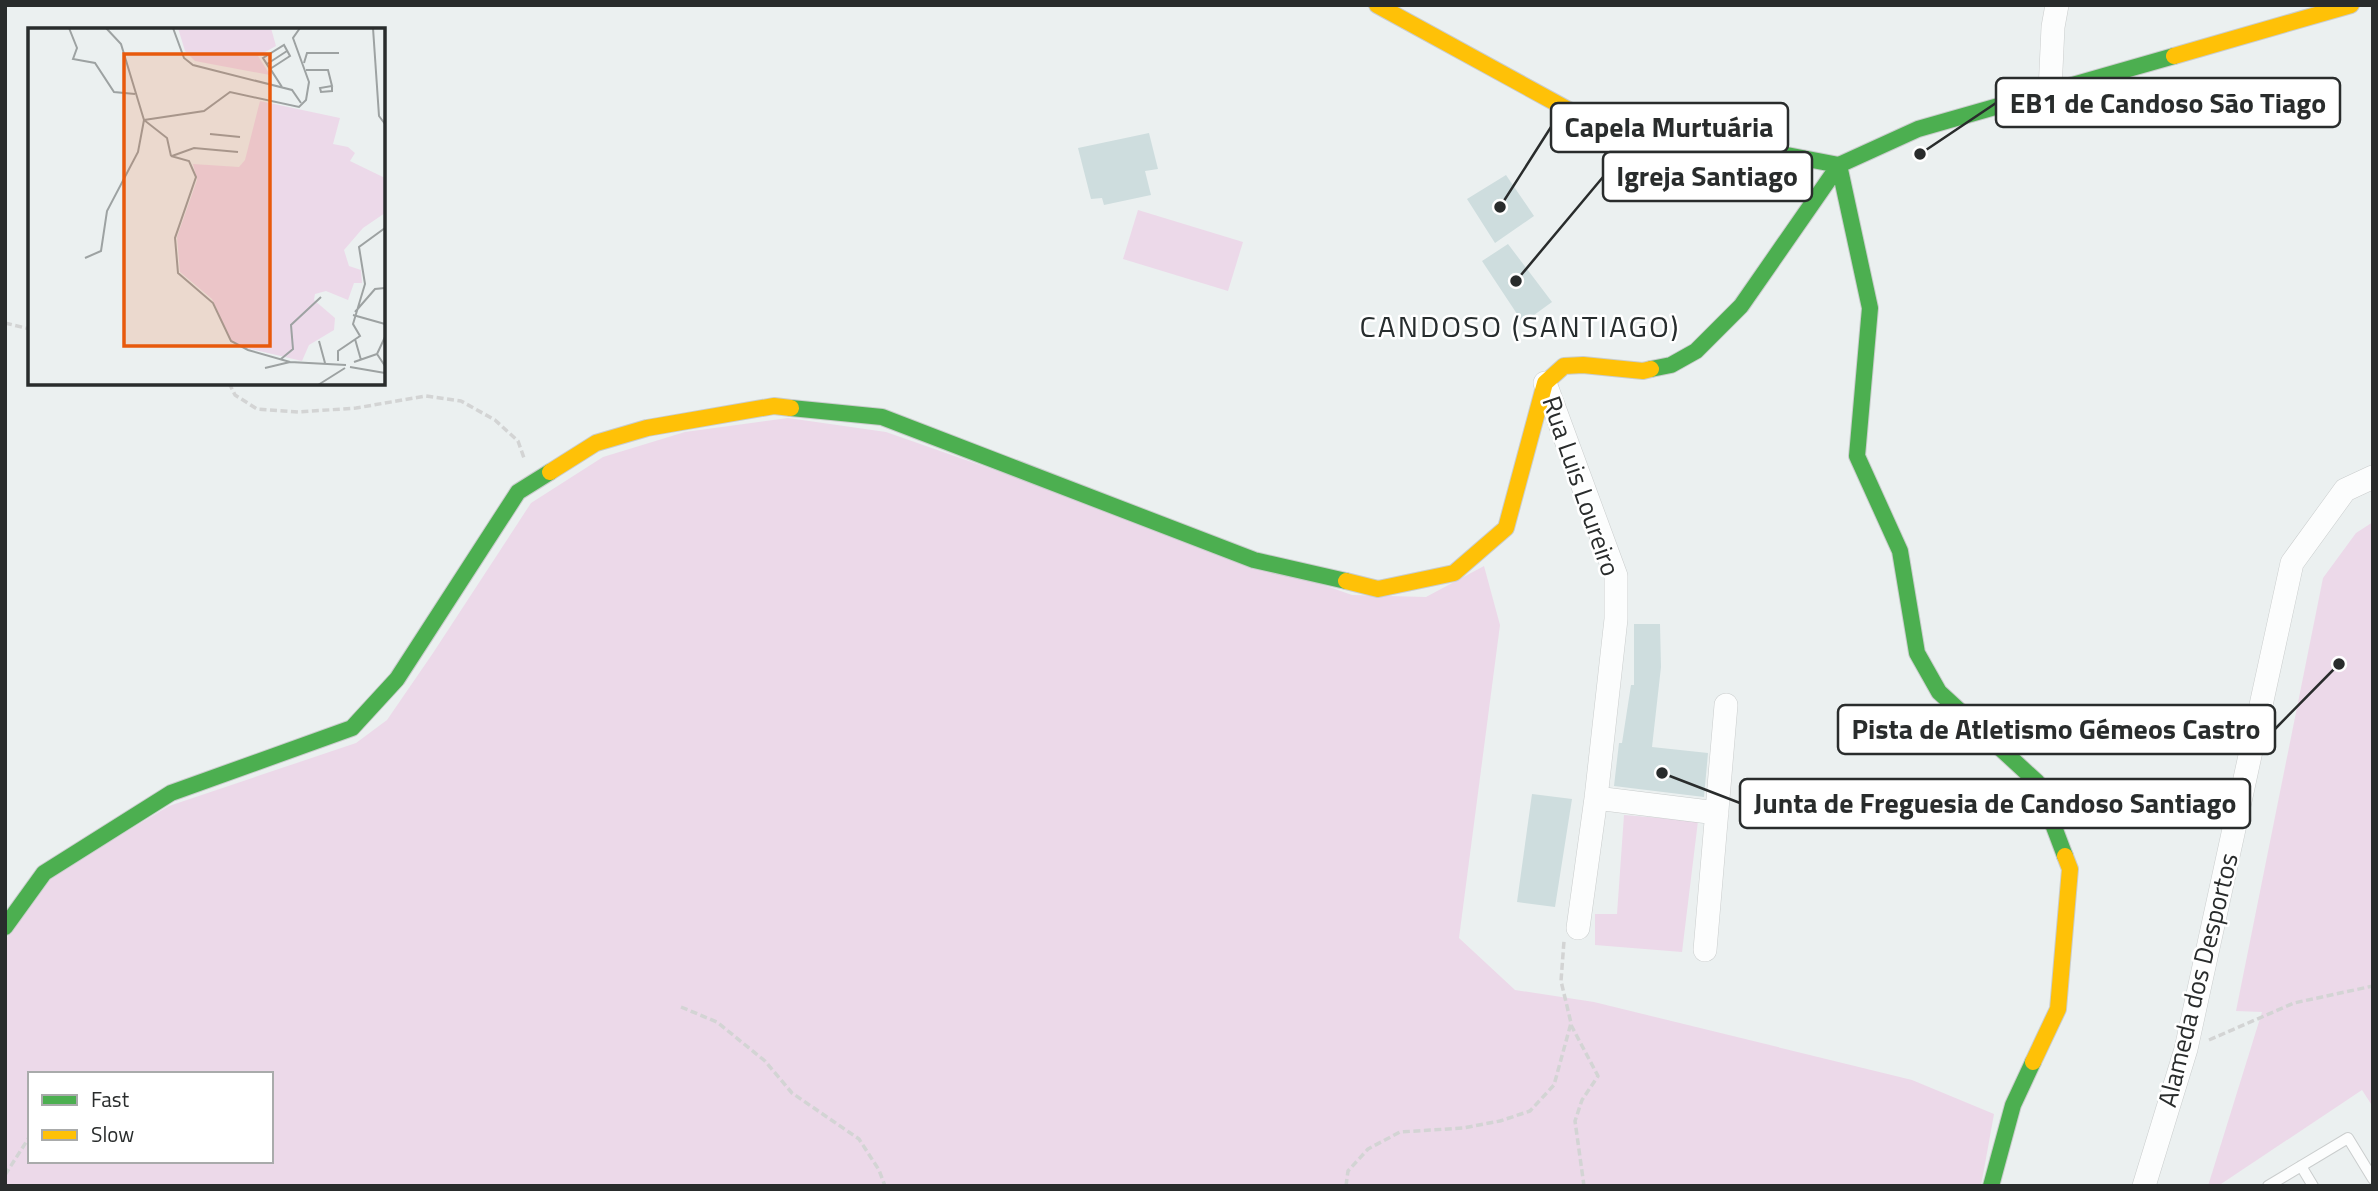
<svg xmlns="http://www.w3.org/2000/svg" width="2378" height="1191" font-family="'Titillium Web',sans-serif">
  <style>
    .green { fill: #ecd9e9; fill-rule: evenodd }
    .building { fill: #ceddde }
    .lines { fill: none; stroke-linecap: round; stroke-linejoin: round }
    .lane-casing { stroke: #cacdcd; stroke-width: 12 }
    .street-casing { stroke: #cacdcd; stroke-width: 24 }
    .fast-casing { stroke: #cacdcd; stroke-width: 18 }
    .slow-casing { stroke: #cacdcd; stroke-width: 18 }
    .path { stroke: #d3d4d4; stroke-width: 3.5; stroke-dasharray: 7 3.5; stroke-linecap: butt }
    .lane { stroke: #fcfdfd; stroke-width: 10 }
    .street { stroke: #fcfdfd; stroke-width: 23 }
    .fast { stroke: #4caf50; stroke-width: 16 }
    .slow { stroke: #ffc107; stroke-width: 16 }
    .labels { text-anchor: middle; stroke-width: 5; stroke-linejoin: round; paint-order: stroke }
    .street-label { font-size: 26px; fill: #292c2c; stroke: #fff }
    .quarter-label { font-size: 30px; letter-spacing: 2px; fill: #272d2e; stroke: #fff }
    .inset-road { fill: none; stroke: #9da2a2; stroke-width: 2 }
    .view { fill: #e8590c; fill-opacity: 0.15; stroke: #e8590c; stroke-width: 3.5 }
    .inset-edge { fill: none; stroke: #292c2c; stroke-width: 3.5 }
    .leader { fill: none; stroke: #292c2c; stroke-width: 2.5 }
    .callout-dot { fill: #292c2c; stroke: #fff; stroke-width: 2.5 }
    .callout { fill: #fff; stroke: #292c2c; stroke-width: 2.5 }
    .callout-label { font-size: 28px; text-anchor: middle; font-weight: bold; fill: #292c2c }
  </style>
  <rect width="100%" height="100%" fill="#ebf0f0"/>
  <!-- green -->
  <path class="green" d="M1138,210L1243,242L1228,291L1123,259Z
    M788,418L886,432L1352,595L1426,597L1484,566L1500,625L1459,938L1515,990L1594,1002L1912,1080L1994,1114L1981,1186H5V940L49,878L169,806L356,743L387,720L433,653L531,503L603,457L685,432ZM30,1074H271V1161H30Z
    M2373,522V1107L2362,1090L2218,1186H2208L2262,1012L2236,1011L2323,578L2356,533Z
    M1624,815L1698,821L1682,952L1595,945V914H1617Z"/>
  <!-- building -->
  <path class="building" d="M1149,133L1158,169L1145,171L1151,195L1104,205L1102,198L1091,199L1078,148Z
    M1506,175L1534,216L1495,243L1467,199Z
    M1508,244L1552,302L1523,323L1482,261Z
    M1634,624H1660L1661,667L1652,747L1708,753L1704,797L1614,786L1619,743H1622L1631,685H1634Z
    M1532,794L1572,799L1555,907L1517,902Z"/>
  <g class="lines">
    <defs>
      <path id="lane" d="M2301,1166L2313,1186
        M2268,1186L2348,1138L2373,1179"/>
      <path id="street" d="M2050,91L2053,27L2057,5
        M1545,383L1616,576V619L1596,798L1578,928
        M1596,798L1717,813
        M1705,950L1726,705
        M2144,1186L2186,1049L2292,563L2345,490L2373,477"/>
      <path id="fast" d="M1678,138L1701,139L1839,165
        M1839,165L1870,308L1857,456L1900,551L1917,653L1939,692L2037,782L2065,856
        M1651,369L1671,365L1696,351L1741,306L1839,165L1918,129L2174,56
        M791,408L882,417L1254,560L1346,581
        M5,927L44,873L171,793L352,728L397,679L518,492L550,472
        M1991,1186L2013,1105L2033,1062"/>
      <path id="slow" d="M1377,5L1576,114L1643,136L1678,138
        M2174,56L2351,5
        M550,472L596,443L647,428L774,406L791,408
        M1346,581L1378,589L1454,573L1506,528L1545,383L1564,366L1583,365L1643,371L1651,369
        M2033,1062L2058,1009L2070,869L2065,856"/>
    </defs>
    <!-- lane casing -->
    <use href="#lane" class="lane-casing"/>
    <!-- street casing -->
    <use href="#street" class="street-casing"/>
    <!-- fast casing -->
    <use href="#fast" class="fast-casing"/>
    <!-- slow casing -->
    <use href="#slow" class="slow-casing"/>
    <!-- path -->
    <path class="path" d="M5,323L30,329
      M229,383L235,395L257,409L299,412L356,408L426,396L461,401L495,420L518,441L524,458
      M681,1007L717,1022L765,1061L792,1093L859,1139L879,1170L885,1186
      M1571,1025L1598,1076L1582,1100L1575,1121L1584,1186
      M2209,1040L2294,1003L2373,986
      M5,1175L30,1136
      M1346,1186L1348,1171L1368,1149L1400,1132L1463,1128L1500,1121L1530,1111L1554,1085L1571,1023L1561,981L1564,941"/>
    <!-- lane -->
    <use href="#lane" class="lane"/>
    <!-- street -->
    <use href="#street" class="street"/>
    <!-- fast -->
    <use href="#fast" class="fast"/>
    <!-- slow -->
    <use href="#slow" class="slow"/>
  </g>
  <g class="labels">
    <!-- street labels -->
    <g class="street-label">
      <text transform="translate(1581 486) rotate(71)" y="9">Rua Luis Loureiro</text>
      <text transform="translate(2198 980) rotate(-76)" y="9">Alameda dos Desportos</text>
    </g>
    <!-- quarter labels -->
    <g class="quarter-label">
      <text x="1520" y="337">CANDOSO (SANTIAGO)</text>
    </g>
  </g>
  <!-- overview -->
  <g transform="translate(28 28)">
    <rect width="357" height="357" fill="#ebf0f0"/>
    <path d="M150,0H243L248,18L230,28L242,47L167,33L157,23ZM232,73L312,90L305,116L320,119L327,125L322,133L357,150V185L335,200L316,222L321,238L333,242L334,255H326L320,272L298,263L287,266L286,272L307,290L306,302L281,317L274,333L214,319L203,312L184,271L152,244L149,209L169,152L165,136L211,139L217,132Z" fill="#ecd9e9"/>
    <path class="inset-road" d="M41,0L49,20L45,31L67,35L86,64L107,66M78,0L93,16L116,92L139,110L143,128M145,0L156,30L165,37L264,62L273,75M345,0L351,88L357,96M276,35L279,25H311M239,36L259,23M242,41L262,28L256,17L235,30L242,41L243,42L254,59M278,42H300L304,58L292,60L293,64L304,63V58M116,92L176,83L202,64L271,79L278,72L281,54L265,10L272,0M182,106L212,109M143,128L161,133L168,149L147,210L150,245L185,275L203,313L220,322L262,334L318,337M144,128L166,120L210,124M57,230L73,223L79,183L110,124L116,92M327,284L347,261L357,260M325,287L357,296M357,309L349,326L357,338M327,311L333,332M291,313L297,335M253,331L265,321L263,297L293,269M310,333V323L332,308L325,296L337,256L331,219L357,200M326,334L349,326M322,339L357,345M237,340L262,334M290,357L317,340"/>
    <path class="view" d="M96,26H242V318H96Z"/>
    <rect width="357" height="357" class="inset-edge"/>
  </g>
  <!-- callouts -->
  <path class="leader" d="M1920 154L1996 103M1500 207L1551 127M1516 281L1603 177M2339 664L2275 729M1662 773L1740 803"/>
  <g class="callout-dot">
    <circle cx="1920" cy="154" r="7"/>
    <circle cx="1500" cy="207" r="7"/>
    <circle cx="1516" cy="281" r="7"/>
    <circle cx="2339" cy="664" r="7"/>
    <circle cx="1662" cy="773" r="7"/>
  </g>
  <g class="callout">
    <rect x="1996" y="78" width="344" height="49" rx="7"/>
    <rect x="1551" y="103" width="237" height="49" rx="7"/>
    <rect x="1603" y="152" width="209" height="49" rx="7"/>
    <rect x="1838" y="705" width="437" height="49" rx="7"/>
    <rect x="1740" y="779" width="510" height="49" rx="7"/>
  </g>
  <g class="callout-label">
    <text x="2168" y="113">EB1 de Candoso São Tiago</text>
    <text x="1669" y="137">Capela Murtuária</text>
    <text x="1707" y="186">Igreja Santiago</text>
    <text x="2056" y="739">Pista de Atletismo Gémeos Castro</text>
    <text x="1995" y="813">Junta de Freguesia de Candoso Santiago</text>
  </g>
  <!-- border -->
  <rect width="2378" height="1191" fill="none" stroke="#292c2c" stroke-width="14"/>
  <!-- legend -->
  <rect x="28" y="1072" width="245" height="91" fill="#ffffff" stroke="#a9abab" stroke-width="2"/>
  <rect x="42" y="1095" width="35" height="10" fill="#4caf50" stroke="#a9abab" stroke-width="2"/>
  <text x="91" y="1107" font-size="21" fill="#292c2c">Fast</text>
  <rect x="42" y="1130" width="35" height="10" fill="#ffc107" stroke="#a9abab" stroke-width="2"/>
  <text x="91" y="1142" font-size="21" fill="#292c2c">Slow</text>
</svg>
